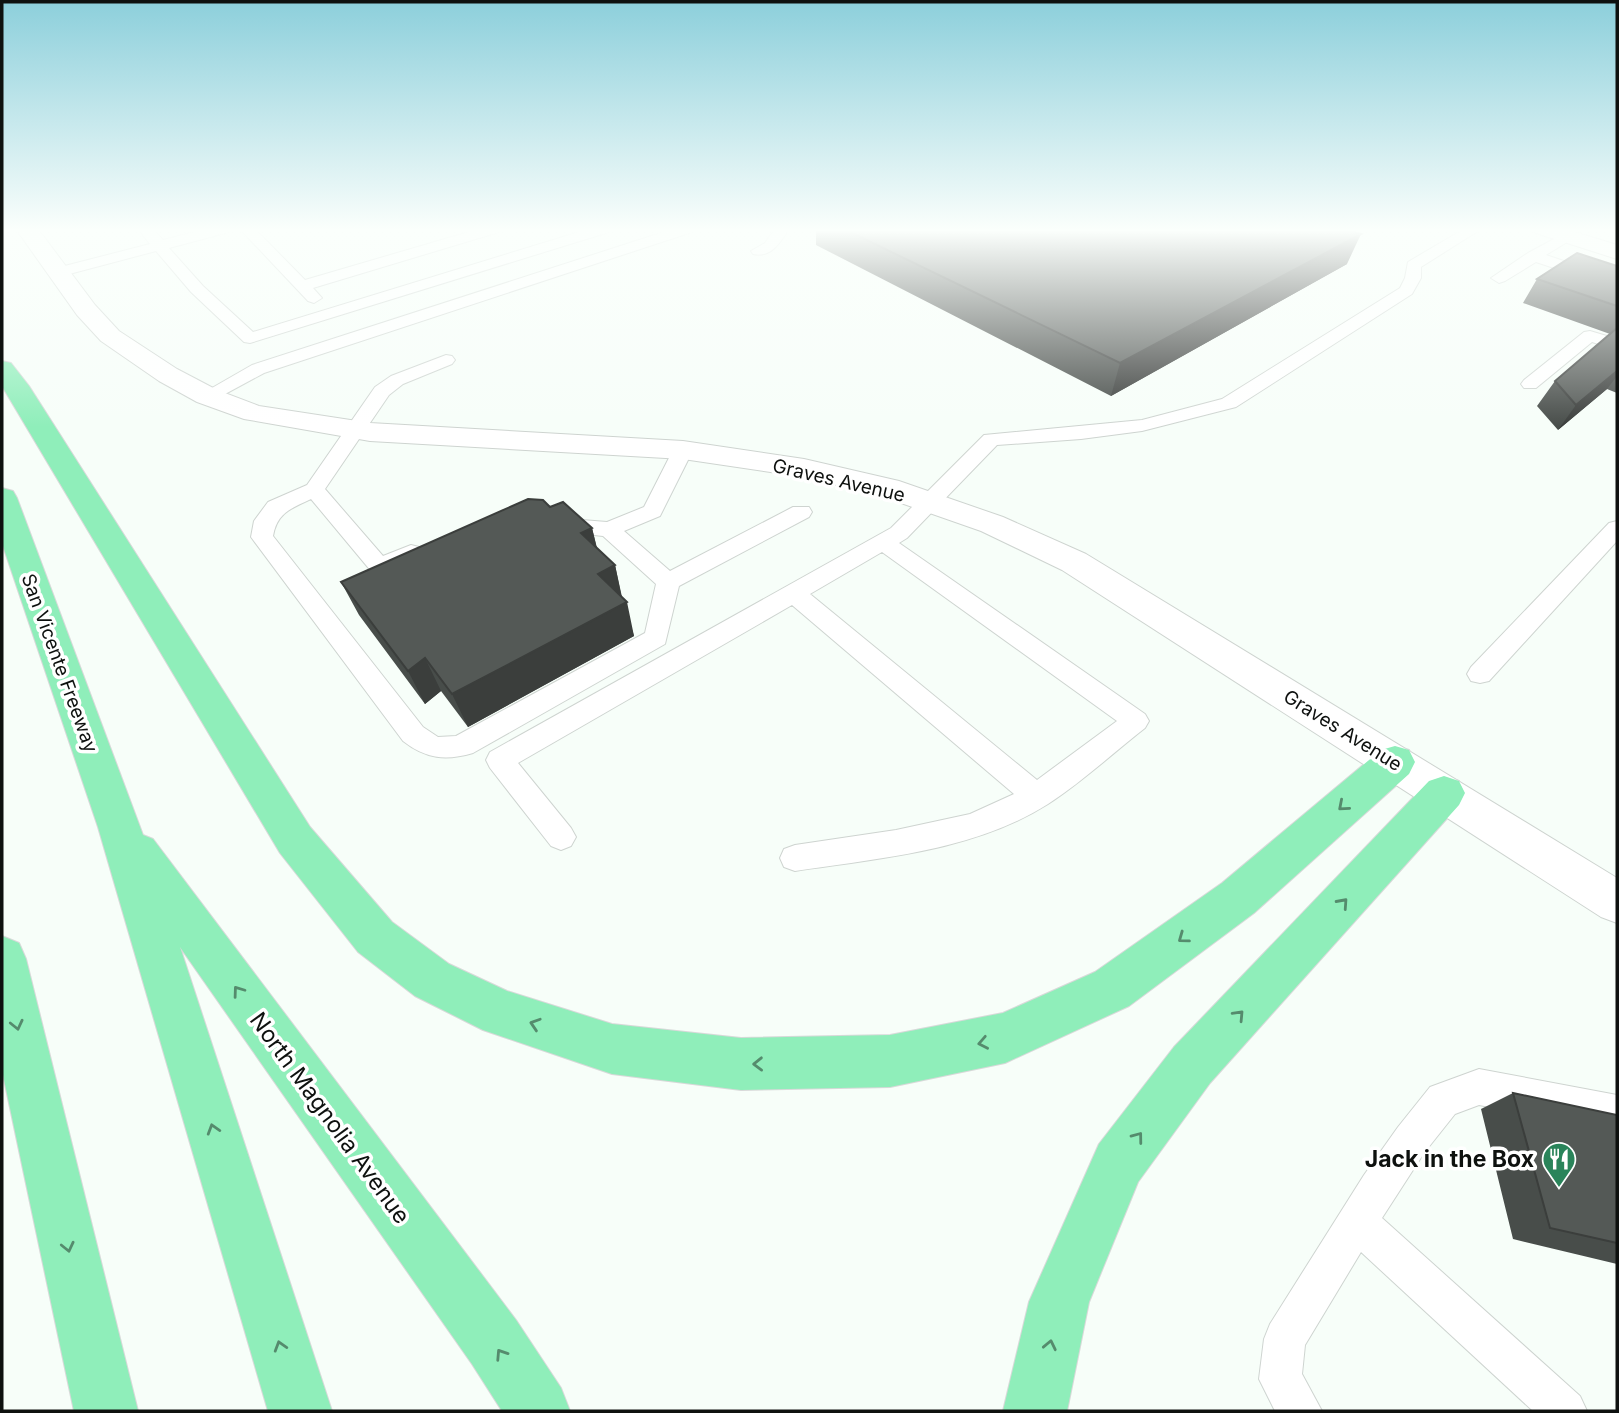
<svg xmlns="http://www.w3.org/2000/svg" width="1619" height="1413" font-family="Inter,sans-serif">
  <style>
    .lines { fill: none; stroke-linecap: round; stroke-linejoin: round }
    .service-casing { stroke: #ced4d0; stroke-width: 2 }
    .secondary-casing { stroke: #ced4d0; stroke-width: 2 }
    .motorway-casing { stroke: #d8d9d9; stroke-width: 2 }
    .service { fill: #fff; fill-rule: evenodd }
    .secondary { fill: #fff; fill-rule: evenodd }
    .motorway { fill: #8feeba; fill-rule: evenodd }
    .wall { fill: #484d4a }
    .shaded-wall { fill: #3b3e3c }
    .building { fill: #545956; stroke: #3b3e3c; stroke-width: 2 }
    .oneway { stroke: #558b6d }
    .labels { text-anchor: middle; stroke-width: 7; stroke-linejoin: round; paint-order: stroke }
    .street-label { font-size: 19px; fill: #0e110f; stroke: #fff }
    .near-street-label { font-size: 23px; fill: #0e110f; stroke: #fff }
    .near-poi-label { font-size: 23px; font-weight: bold; fill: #0e110f; stroke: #fff; text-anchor: end }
  </style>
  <rect width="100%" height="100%" fill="#f7fef9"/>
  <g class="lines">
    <defs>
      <path id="service" d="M138,229H153L163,240L207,229H231L229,232L169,248L203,286L253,332L589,229H611L609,232L250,343L244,342L191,292L156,251L58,277L50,272L53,269L150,244Z
        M240,229H255L305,280L479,229H501L499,232L313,288L322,298L314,303L308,301Z
        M673,229H694L692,232L264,373L214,400H200L198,396L252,365Z
        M775,229H789C780,242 772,258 753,254L751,251L765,243Z
        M1464,229H1481L1421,267V278L1412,294L1236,407L1142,431L1081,439L997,445L907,538L899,543L1145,714L1149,721L1145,728C1113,753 1082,782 1048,804C974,851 880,858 795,871L784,867L780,858L784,849L795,845L896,830L970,814L1014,794L792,605L518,763L571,828L576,837L571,846L561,850L551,846L490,768L486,760L490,752L891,528L984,435L1142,420L1222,399L1400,288L1405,278L1408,262ZM882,552L1117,721L1037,780L810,594Z
        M1567,232L1574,236L1572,239L1546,255L1617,279V289L1536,262L1505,281L1499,283L1491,278L1528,253Z
        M1590,331L1617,339V350L1592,342L1536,388H1524L1521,384L1524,380L1584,332Z
        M446,355L452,356L455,360L452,364L403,384L389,395L325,489L383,556L411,545L419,547L422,552C414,564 385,575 371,571L311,499C290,509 277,513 273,536L423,727L438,737L456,736L645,633L656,584L603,536L549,530L546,525L549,520L557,518L607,522L644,507L673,450L676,446H690L693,450L660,516L624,531L670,571L793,507H809L812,512L809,517L679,586L665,644L473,753C446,761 426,759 403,741L251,537L254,521L268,502L307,485L375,387L391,376Z
        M1617,521V541L1489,681L1480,683L1471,681L1467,674L1471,667L1609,523Z
        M1479,1069L1617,1095V1131L1479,1105L1455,1114L1424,1153L1382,1218L1580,1396L1587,1411H1533L1361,1252L1305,1345L1302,1374L1322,1411H1275L1259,1379L1264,1339L1270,1324L1364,1175L1398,1127L1430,1087Z"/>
      <path id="secondary" d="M16,229H38L95,305L119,331L177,369L217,390L259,406L370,423L683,441L804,459L899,481L1003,517L1086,554L1617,878V923L1601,917L1062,570L981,531L878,495L804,477L683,459L370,441L244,419L197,402L159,381L101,341L77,315Z
        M1532,229H1565L1617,245V259L1536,233Z"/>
      <path id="motorway" d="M2,361L11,363L29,386L310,827L392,922L449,964L507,991L612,1024L741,1038L890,1035L1003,1013L1095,972L1222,883L1381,750L1395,746L1409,750L1415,762L1409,774L1254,913L1129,1006L1005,1063L890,1087L741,1090L612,1074L483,1030L415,996L358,952L280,853L2,386Z
        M2,488L13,491L17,498L143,835L153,839L516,1320L561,1388L570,1411H502L472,1364L180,947L332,1411H268L98,827L2,543Z
        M1444,776L1459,781L1465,793L1459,805L1210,1083L1138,1182L1089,1302L1067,1411H1003L1029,1302L1099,1144L1174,1047L1429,781Z
        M2,936L19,943L26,959L138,1411H74L2,1070Z"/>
    </defs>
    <!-- service casing -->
    <use href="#service" class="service-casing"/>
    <!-- secondary casing -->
    <use href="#secondary" class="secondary-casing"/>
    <!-- motorway casing -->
    <use href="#motorway" class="motorway-casing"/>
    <!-- service -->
    <use href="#service" class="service"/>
    <!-- secondary -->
    <use href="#secondary" class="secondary"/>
    <!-- motorway -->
    <use href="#motorway" class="motorway"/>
  </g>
  <!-- wall -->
  <path class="wall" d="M816,229H1345L1347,264L1111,396L816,245Z
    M1617,266V393L1607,389L1558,430L1537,406L1555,381L1610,334L1523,303L1537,279Z
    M550,507L592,528L597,548L615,565L622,597L634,636L468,727L441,691L425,704L359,615L341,582Z
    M1513,1093L1617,1115V1264L1513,1239L1481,1109Z"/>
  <!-- shaded-wall -->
  <path class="shaded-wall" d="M1361,234L1347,264L1111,396L1120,363Z
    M1617,371V376L1607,389L1558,430L1576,405Z
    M592,528L600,562L581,533Z
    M615,565L622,599L598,574Z
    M627,602L634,636L468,727L452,694Z
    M425,658L441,691L425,704L408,671Z"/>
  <!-- building -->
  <path class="building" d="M844,229H1345L1361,234L1120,363Z
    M1577,253L1617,266V306L1537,279Z
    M1617,328V371L1576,405L1555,381Z
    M528,499L543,500L550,507L563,502L592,528L581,533L615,565L598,574L627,602L452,694L425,658L408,671L341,582Z
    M1513,1093L1617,1115V1243L1550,1228Z"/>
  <!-- one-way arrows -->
  <defs><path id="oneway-chevron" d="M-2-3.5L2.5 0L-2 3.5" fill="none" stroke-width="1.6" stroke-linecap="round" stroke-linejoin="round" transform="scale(1.75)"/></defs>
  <g class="oneway">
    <use href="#oneway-chevron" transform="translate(1343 806) rotate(139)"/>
    <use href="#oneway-chevron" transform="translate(1343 903) rotate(-48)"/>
    <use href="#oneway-chevron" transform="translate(1183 938) rotate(144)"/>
    <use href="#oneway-chevron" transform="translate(238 991) rotate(-126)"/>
    <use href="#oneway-chevron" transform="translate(1239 1015) rotate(-47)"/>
    <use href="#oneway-chevron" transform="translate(535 1024) rotate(-162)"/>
    <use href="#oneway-chevron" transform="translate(17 1025) rotate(77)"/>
    <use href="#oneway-chevron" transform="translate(983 1043) rotate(169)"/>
    <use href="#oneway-chevron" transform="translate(758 1064) rotate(179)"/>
    <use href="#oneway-chevron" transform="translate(213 1129) rotate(-107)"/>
    <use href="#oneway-chevron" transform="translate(1138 1137) rotate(-53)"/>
    <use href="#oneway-chevron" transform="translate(68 1247) rotate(77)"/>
    <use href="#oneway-chevron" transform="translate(1050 1345) rotate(-78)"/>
    <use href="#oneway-chevron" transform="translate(280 1346) rotate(-107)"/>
    <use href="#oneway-chevron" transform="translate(501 1354) rotate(-123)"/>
  </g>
  <!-- sky -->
  <linearGradient id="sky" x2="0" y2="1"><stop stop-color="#8ccfdb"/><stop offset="0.54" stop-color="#fbfffc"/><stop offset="1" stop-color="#fbfffc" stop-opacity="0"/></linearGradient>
  <rect width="1619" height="427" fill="url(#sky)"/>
  <!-- icons -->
  <defs>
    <symbol id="restaurant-pin" viewBox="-11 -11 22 30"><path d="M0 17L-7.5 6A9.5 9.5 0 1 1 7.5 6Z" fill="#2a845a" stroke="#fff"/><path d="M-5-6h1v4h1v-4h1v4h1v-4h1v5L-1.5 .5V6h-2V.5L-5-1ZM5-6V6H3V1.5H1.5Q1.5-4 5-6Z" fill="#fff"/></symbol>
  </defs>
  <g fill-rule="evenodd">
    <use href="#restaurant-pin" x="1540" y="1140" width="38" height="52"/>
  </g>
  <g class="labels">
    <!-- street labels -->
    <g class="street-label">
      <text transform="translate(839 480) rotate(13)" y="7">Graves Avenue</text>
      <text transform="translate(60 663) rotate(70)" y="7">San Vicente Freeway</text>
      <text transform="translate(1343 730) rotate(32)" y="7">Graves Avenue</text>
    </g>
    <!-- near-street labels -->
    <g class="near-street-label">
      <text transform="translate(330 1118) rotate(54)" y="8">North Magnolia Avenue</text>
    </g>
    <!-- near-poi labels -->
    <g class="near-poi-label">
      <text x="1534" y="1167">Jack in the Box</text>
    </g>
  </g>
  <!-- border -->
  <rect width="1619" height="1413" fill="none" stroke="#0e110f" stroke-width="7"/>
</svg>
